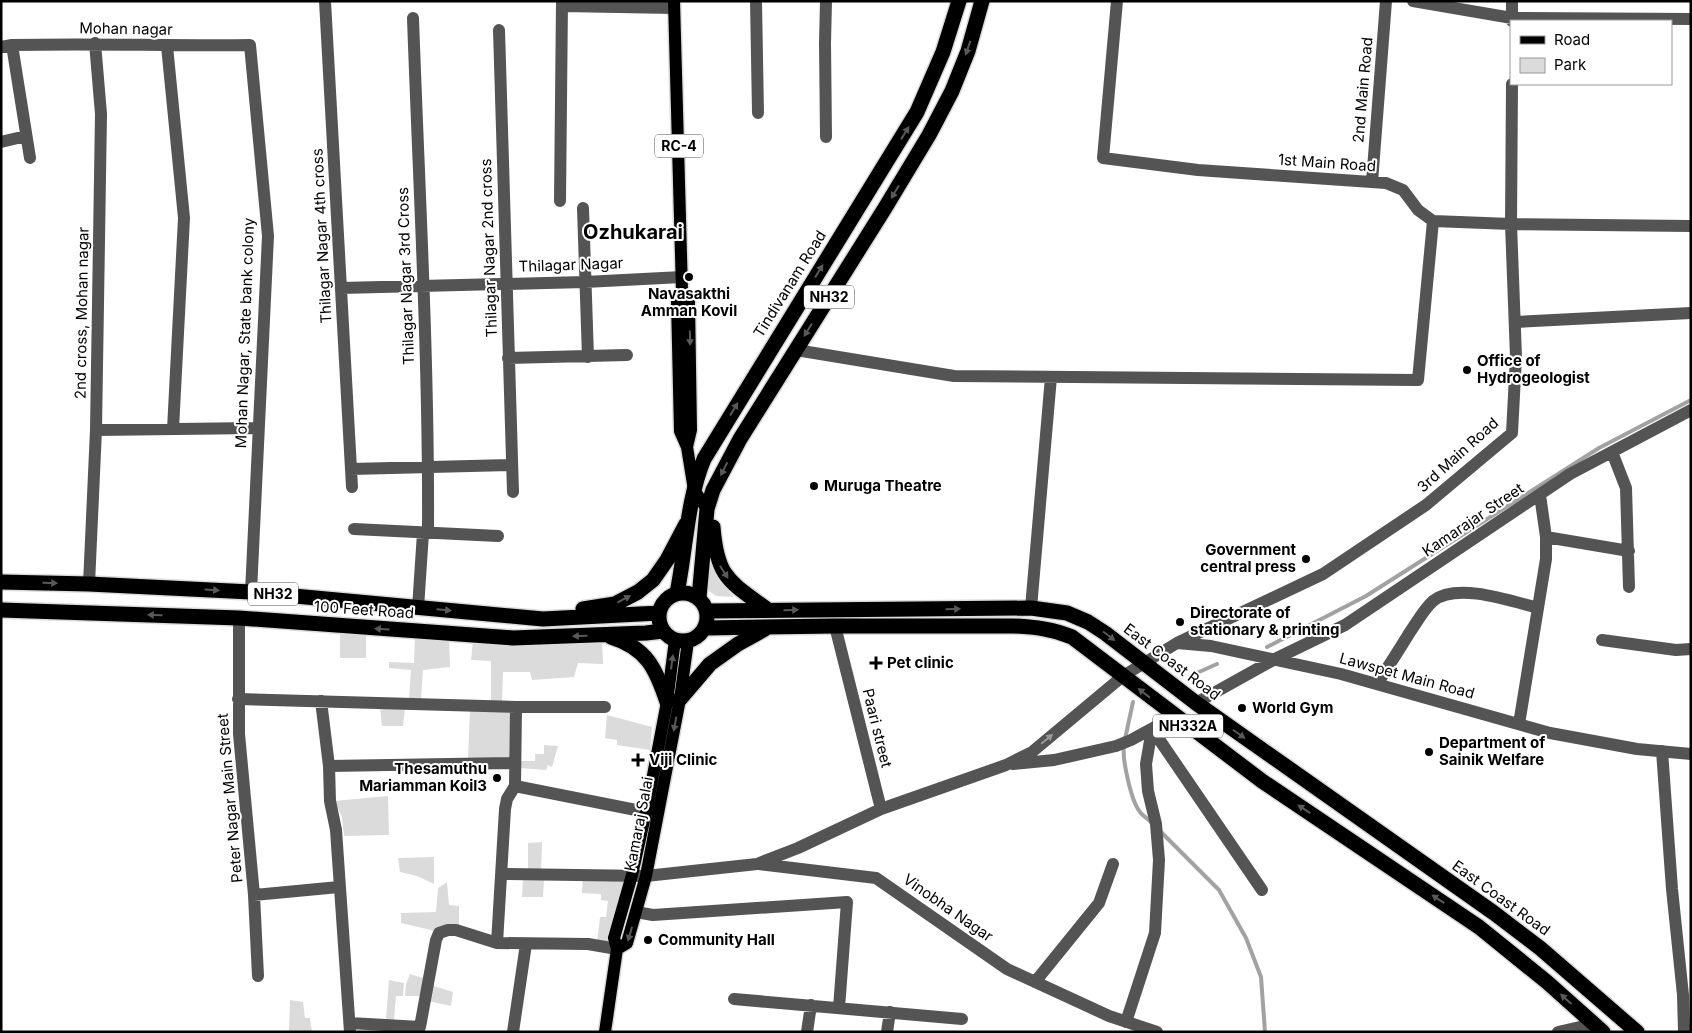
<svg xmlns="http://www.w3.org/2000/svg" width="1692" height="1033" font-family="Inter,sans-serif">
  <style>
    .green { fill: #dbdbdb }
    .lines { fill: none; stroke-linecap: round; stroke-linejoin: round }
    .stream { stroke: #a2a2a2; stroke-width: 4 }
    .major-casing { stroke: #dbdbdb; stroke-width: 15 }
    .highway-casing { stroke: #dbdbdb; stroke-width: 18 }
    .minor { stroke: #545454; stroke-width: 12 }
    .major { stroke: #000; stroke-width: 12 }
    .highway { stroke: #000; stroke-width: 15 }
    .oneway { fill: #595959 }
    .oneway2 { fill: #989898 }
    .poi-dot { fill: #000; stroke: #fff; stroke-width: 2 }
    .labels { text-anchor: middle; stroke-width: 4; stroke-linejoin: round; paint-order: stroke }
    .shield { fill: #fff; stroke: #4c4c4c; stroke-width: 1 }
    .shield-label { font-size: 14px; font-weight: bold; fill: #000 }
    .street-label { font-size: 15px; fill: #000; stroke: #fff }
    .poi-label { font-size: 15px; font-weight: bold; fill: #000; stroke: #fff; text-anchor: start }
    .district-label { font-size: 20px; font-weight: bold; fill: #000; stroke: #fff }
  </style>
  <rect width="100%" height="100%" fill="#fff"/>
  <!-- green -->
  <path class="green" d="M710,562L719,581L734,597L716,596L709,591L708,582Z
    M340,631L366,633V658H340Z
    M415,635L449,637L450,667L423,670L421,699L409,700L411,670L389,668V662L414,663Z
    M602,639L603,664L578,663L574,677L532,680L530,672H503L502,703L491,702V661L471,660L473,640Z
    M380,708L405,709L403,726H382Z
    M470,708L511,710L510,760H468Z
    M607,715L652,727L650,750L617,745V740L605,738Z
    M544,745L558,746L552,767L548,765L546,770L520,768L519,761H535V754H544Z
    M388,796L389,835L344,836L342,817L334,801Z
    M542,842L541,871H528V843Z
    M434,857V884L417,876L400,872L398,858Z
    M583,877H626L608,945L597,943L600,917H606L608,901L601,900V894L582,893Z
    M523,878L544,879L543,897H522Z
    M447,882L449,905L459,906V925L435,931L401,923V913L436,912L438,888Z
    M410,974L426,979L422,996H405L406,984Z
    M389,980L404,983L403,996H396L394,1020H386Z
    M431,985L453,992L451,1006L428,1001Z
    M290,1000L303,1002L305,1018H310L312,1032H289Z"/>
  <g class="lines">
    <!-- stream -->
    <path class="stream" d="M1267,647L1366,596L1599,448L1691,400
      M1190,676L1217,664
      M1125,739L1133,702
      M1124,746C1122,759 1131,801 1140,812C1143,816 1148,819 1152,823
      M1160,831L1219,890L1246,938L1261,977L1265,1032"/>
    <defs>
      <path id="major" d="M674,1L682,291L677,302L680,431L687,447L694,490L707,509
        M682,291L689,302L691,430L687,447
        M617,949L627,943L646,876L680,699L688,641
        M605,1032L617,949L614,938L632,875L646,812L667,702L675,640"/>
      <path id="highway" d="M713,527C717,578 729,581 768,610
        M1,582L89,584L251,592L543,619L659,613
        M659 617a24 24 0 1 1 48 0a24 24 0 1 1-48 0Z
        M677,593C686,549 687,500 704,459L917,112L943,52L959,1
        M699,598L707,509L713,490L740,439L885,208L929,135L952,91L968,51L982,1
        M583,609L615,604L638,592L653,580L667,560L686,524
        M1,610L239,618L513,638L646,633L663,631
        M707,611L1031,608L1067,613L1088,622L1105,633L1196,703L1494,913L1540,948L1637,1032
        M705,628L835,626H1014C1035,627 1053,629 1072,637L1262,781L1479,927L1547,982L1603,1032
        M611,637C647,648 656,669 667,702
        M680,699L710,664L738,644L765,629"/>
    </defs>
    <!-- major casing -->
    <use href="#major" class="major-casing"/>
    <!-- highway casing -->
    <use href="#highway" class="highway-casing"/>
    <!-- minor -->
    <path class="minor" d="M325,1L352,487
      M756,1L758,113
      M826,1L825,43L826,137
      M1117,1L1103,158L1198,170L1386,183L1403,190L1418,210L1433,221L1511,224L1691,226
      M1413,1L1512,18L1691,19
      M1512,1V21
      M562,6L674,8
      M413,18C419,190 429,361 428,533
      M499,30L513,492
      M12,45L30,158
      M167,46L184,218L173,429
      M1,47L12,45C91,43 170,46 250,45L268,236L251,592
      M1,142L26,136
      M1372,182L1386,1
      M560,201L562,1
      M583,208L588,357
      M341,288L585,282L682,277
      M1515,322L1691,313
      M796,350L954,376L1418,380L1433,221
      M508,358L627,355
      M96,430L258,428
      M1612,452L1626,488L1629,587
      M351,469L511,465
      M354,529L498,536
      M1546,537L1629,551
      M89,584L96,430L101,114L95,43
      M418,608L423,533
      M1031,608L1051,377
      M239,618V734L254,895L258,976
      M835,626L881,809
      M1602,640L1676,650L1691,649
      M1177,643L1323,574L1426,505L1512,433L1516,357L1511,224L1512,84
      M1377,684C1388,667 1399,650 1410,632C1417,622 1424,609 1433,601C1457,582 1511,601 1538,608
      M238,699L516,707H605
      M321,701L329,766L330,801L336,830L350,1032
      M1196,703L1275,659L1345,625L1570,474L1691,410
      M1519,724L1546,559V537L1540,495
      M1152,729L1262,890
      M1662,751L1672,889L1683,995L1684,1032
      M1013,764L1054,760L1116,746L1131,740L1175,716
      M329,766L515,763
      M515,786L646,812
      M759,864L876,878L1007,969L1109,1016L1157,1032
      M501,874L646,876L757,864L798,848L881,809L1006,765L1032,752L1123,676L1177,643L1211,646L1341,674L1550,733L1637,749L1691,754
      M254,895L339,887
      M636,912L653,915L847,902L839,1008
      M497,943L505,809L507,799L515,786L516,707
      M1035,982L1099,903L1113,864
      M734,999L962,1019
      M1126,1022L1155,933L1159,860L1156,824L1148,791L1146,764L1152,729
      M350,1023L420,1027L436,940L439,933L448,930H456L497,943L588,944L617,949
      M513,1032L526,944
      M807,1032L811,1005
      M887,1032L890,1012
      M1558,1032L1593,1024"/>
    <!-- major -->
    <use href="#major" class="major"/>
    <!-- highway -->
    <use href="#highway" class="highway"/>
  </g>
  <!-- one-way arrows -->
  <defs><path id="oneway-solid" d="M-6-.8H1V-3.2L6.5 0L1 3.2V.8H-6Z" transform="scale(1.25)"/></defs>
  <g class="oneway">
    <use href="#oneway-solid" transform="translate(968 48) rotate(109)"/>
    <use href="#oneway-solid" transform="translate(905 133) rotate(-58)"/>
    <use href="#oneway-solid" transform="translate(895 192) rotate(121)"/>
    <use href="#oneway-solid" transform="translate(819 271) rotate(-58)"/>
    <use href="#oneway-solid" transform="translate(808 330) rotate(122)"/>
    <use href="#oneway-solid" transform="translate(690 338) rotate(89)"/>
    <use href="#oneway-solid" transform="translate(734 409) rotate(-59)"/>
    <use href="#oneway-solid" transform="translate(724 469) rotate(117)"/>
    <use href="#oneway-solid" transform="translate(724 572) rotate(57)"/>
    <use href="#oneway-solid" transform="translate(50 583) rotate(1)"/>
    <use href="#oneway-solid" transform="translate(212 590) rotate(3)"/>
    <use href="#oneway-solid" transform="translate(624 599) rotate(-28)"/>
    <use href="#oneway-solid" transform="translate(953 609) rotate(-1)"/>
    <use href="#oneway-solid" transform="translate(444 610) rotate(5)"/>
    <use href="#oneway-solid" transform="translate(791 610) rotate(-1)"/>
    <use href="#oneway-solid" transform="translate(155 615) rotate(-178)"/>
    <use href="#oneway-solid" transform="translate(382 629) rotate(-176)"/>
    <use href="#oneway-solid" transform="translate(580 636) rotate(178)"/>
    <use href="#oneway-solid" transform="translate(1109 636) rotate(37)"/>
    <use href="#oneway-solid" transform="translate(672 662) rotate(-82)"/>
    <use href="#oneway-solid" transform="translate(1144 693) rotate(-142)"/>
    <use href="#oneway-solid" transform="translate(675 724) rotate(101)"/>
    <use href="#oneway-solid" transform="translate(1239 734) rotate(35)"/>
    <use href="#oneway-solid" transform="translate(1304 809) rotate(-146)"/>
    <use href="#oneway-solid" transform="translate(1438 899) rotate(-146)"/>
    <use href="#oneway-solid" transform="translate(630 934) rotate(106)"/>
    <use href="#oneway-solid" transform="translate(1566 999) rotate(-138)"/>
  </g>
  <use class="oneway2" href="#oneway-solid" transform="translate(1047 739) rotate(-40)"/>
  <!-- markers -->
  <g class="poi-dot">
    <circle cx="689" cy="277" r="5"/>
    <circle cx="1467" cy="370" r="5"/>
    <circle cx="814" cy="486" r="5"/>
    <circle cx="1306" cy="559" r="5"/>
    <circle cx="1180" cy="622" r="5"/>
    <path d="M873.5 655.5h5v5h5v5h-5v5h-5v-5h-5v-5h5z"/>
    <circle cx="1242" cy="708" r="5"/>
    <circle cx="1429" cy="752" r="5"/>
    <path d="M635.5 752.5h5v5h5v5h-5v5h-5v-5h-5v-5h5z"/>
    <circle cx="497" cy="778" r="5"/>
    <circle cx="648" cy="940" r="5"/>
  </g>
  <g class="labels">
    <!-- shield labels -->
    <g class="shield">
      <rect x="655" y="134.5" width="48" height="23" rx="4"/>
      <rect x="804" y="285.5" width="50" height="23" rx="4"/>
      <rect x="248" y="582.5" width="50" height="23" rx="4"/>
      <rect x="1153" y="714.5" width="70" height="23" rx="4"/>
    </g>
    <g class="shield-label">
      <text x="679" y="151">RC-4</text>
      <text x="829" y="302">NH32</text>
      <text x="273" y="599">NH32</text>
      <text x="1188" y="731">NH332A</text>
    </g>
    <!-- street labels -->
    <g class="street-label">
      <text transform="translate(126 29) rotate(1)" y="5">Mohan nagar</text>
      <text transform="translate(1363 90) rotate(-85)" y="5">2nd Main Road</text>
      <text transform="translate(1327 163) rotate(4)" y="5">1st Main Road</text>
      <text transform="translate(322 236) rotate(-93)" y="5">Thilagar Nagar 4th cross</text>
      <text transform="translate(489 248) rotate(-92)" y="5">Thilagar Nagar 2nd cross</text>
      <text transform="translate(571 265) rotate(-2)" y="5">Thilagar Nagar</text>
      <text transform="translate(406 276) rotate(-92)" y="5">Thilagar Nagar 3rd Cross</text>
      <text transform="translate(790 284) rotate(-58)" y="5">Tindivanam Road</text>
      <text transform="translate(82 313) rotate(-89)" y="5">2nd cross, Mohan nagar</text>
      <text transform="translate(245 333) rotate(-88)" y="5">Mohan Nagar, State bank colony</text>
      <text transform="translate(1458 455) rotate(-42)" y="5">3rd Main Road</text>
      <text transform="translate(1473 520) rotate(-34)" y="5">Kamarajar Street</text>
      <text transform="translate(364 610) rotate(4)" y="5">100 Feet Road</text>
      <text transform="translate(1172 662) rotate(37)" y="5">East Coast Road</text>
      <text transform="translate(1407 676) rotate(15)" y="5">Lawspet Main Road</text>
      <text transform="translate(877 728) rotate(76)" y="5">Paari street</text>
      <text transform="translate(230 798) rotate(-95)" y="5">Peter Nagar Main Street</text>
      <text transform="translate(639 824) rotate(-79)" y="5">Kamaraj Salai</text>
      <text transform="translate(1501 898) rotate(36)" y="5">East Coast Road</text>
      <text transform="translate(948 908) rotate(35)" y="5">Vinobha Nagar</text>
    </g>
    <!-- poi labels -->
    <g class="poi-label">
      <text x="689" y="299" text-anchor="middle">Navasakthi<tspan x="689" dy="17">Amman Kovil</tspan></text>
      <text x="1477" y="366">Office of<tspan x="1477" dy="17">Hydrogeologist</tspan></text>
      <text x="824" y="491">Muruga Theatre</text>
      <text x="1296" y="555" text-anchor="end">Government<tspan x="1296" dy="17">central press</tspan></text>
      <text x="1190" y="618">Directorate of<tspan x="1190" dy="17">stationary &amp; printing</tspan></text>
      <text x="887" y="668">Pet clinic</text>
      <text x="1252" y="713">World Gym</text>
      <text x="1439" y="748">Department of<tspan x="1439" dy="17">Sainik Welfare</tspan></text>
      <text x="649" y="765">Viji Clinic</text>
      <text x="487" y="774" text-anchor="end">Thesamuthu<tspan x="487" dy="17">Mariamman Koil3</tspan></text>
      <text x="658" y="945">Community Hall</text>
    </g>
    <!-- district labels -->
    <g class="district-label">
      <text x="633" y="239">Ozhukarai</text>
    </g>
  </g>
  <!-- border -->
  <rect width="1692" height="1033" fill="none" stroke="#000000" stroke-width="5"/>
  <!-- legend -->
  <rect x="1510" y="20" width="162" height="65" fill="#ffffff" stroke="#999999"/>
  <rect x="1520" y="36" width="25" height="8" fill="#000000" stroke="#999999"/>
  <text x="1554" y="45" font-size="15" fill="#000000">Road</text>
  <rect x="1520" y="58" width="25" height="15" fill="#dbdbdb" stroke="#999999"/>
  <text x="1554" y="70" font-size="15" fill="#000000">Park</text>
</svg>
